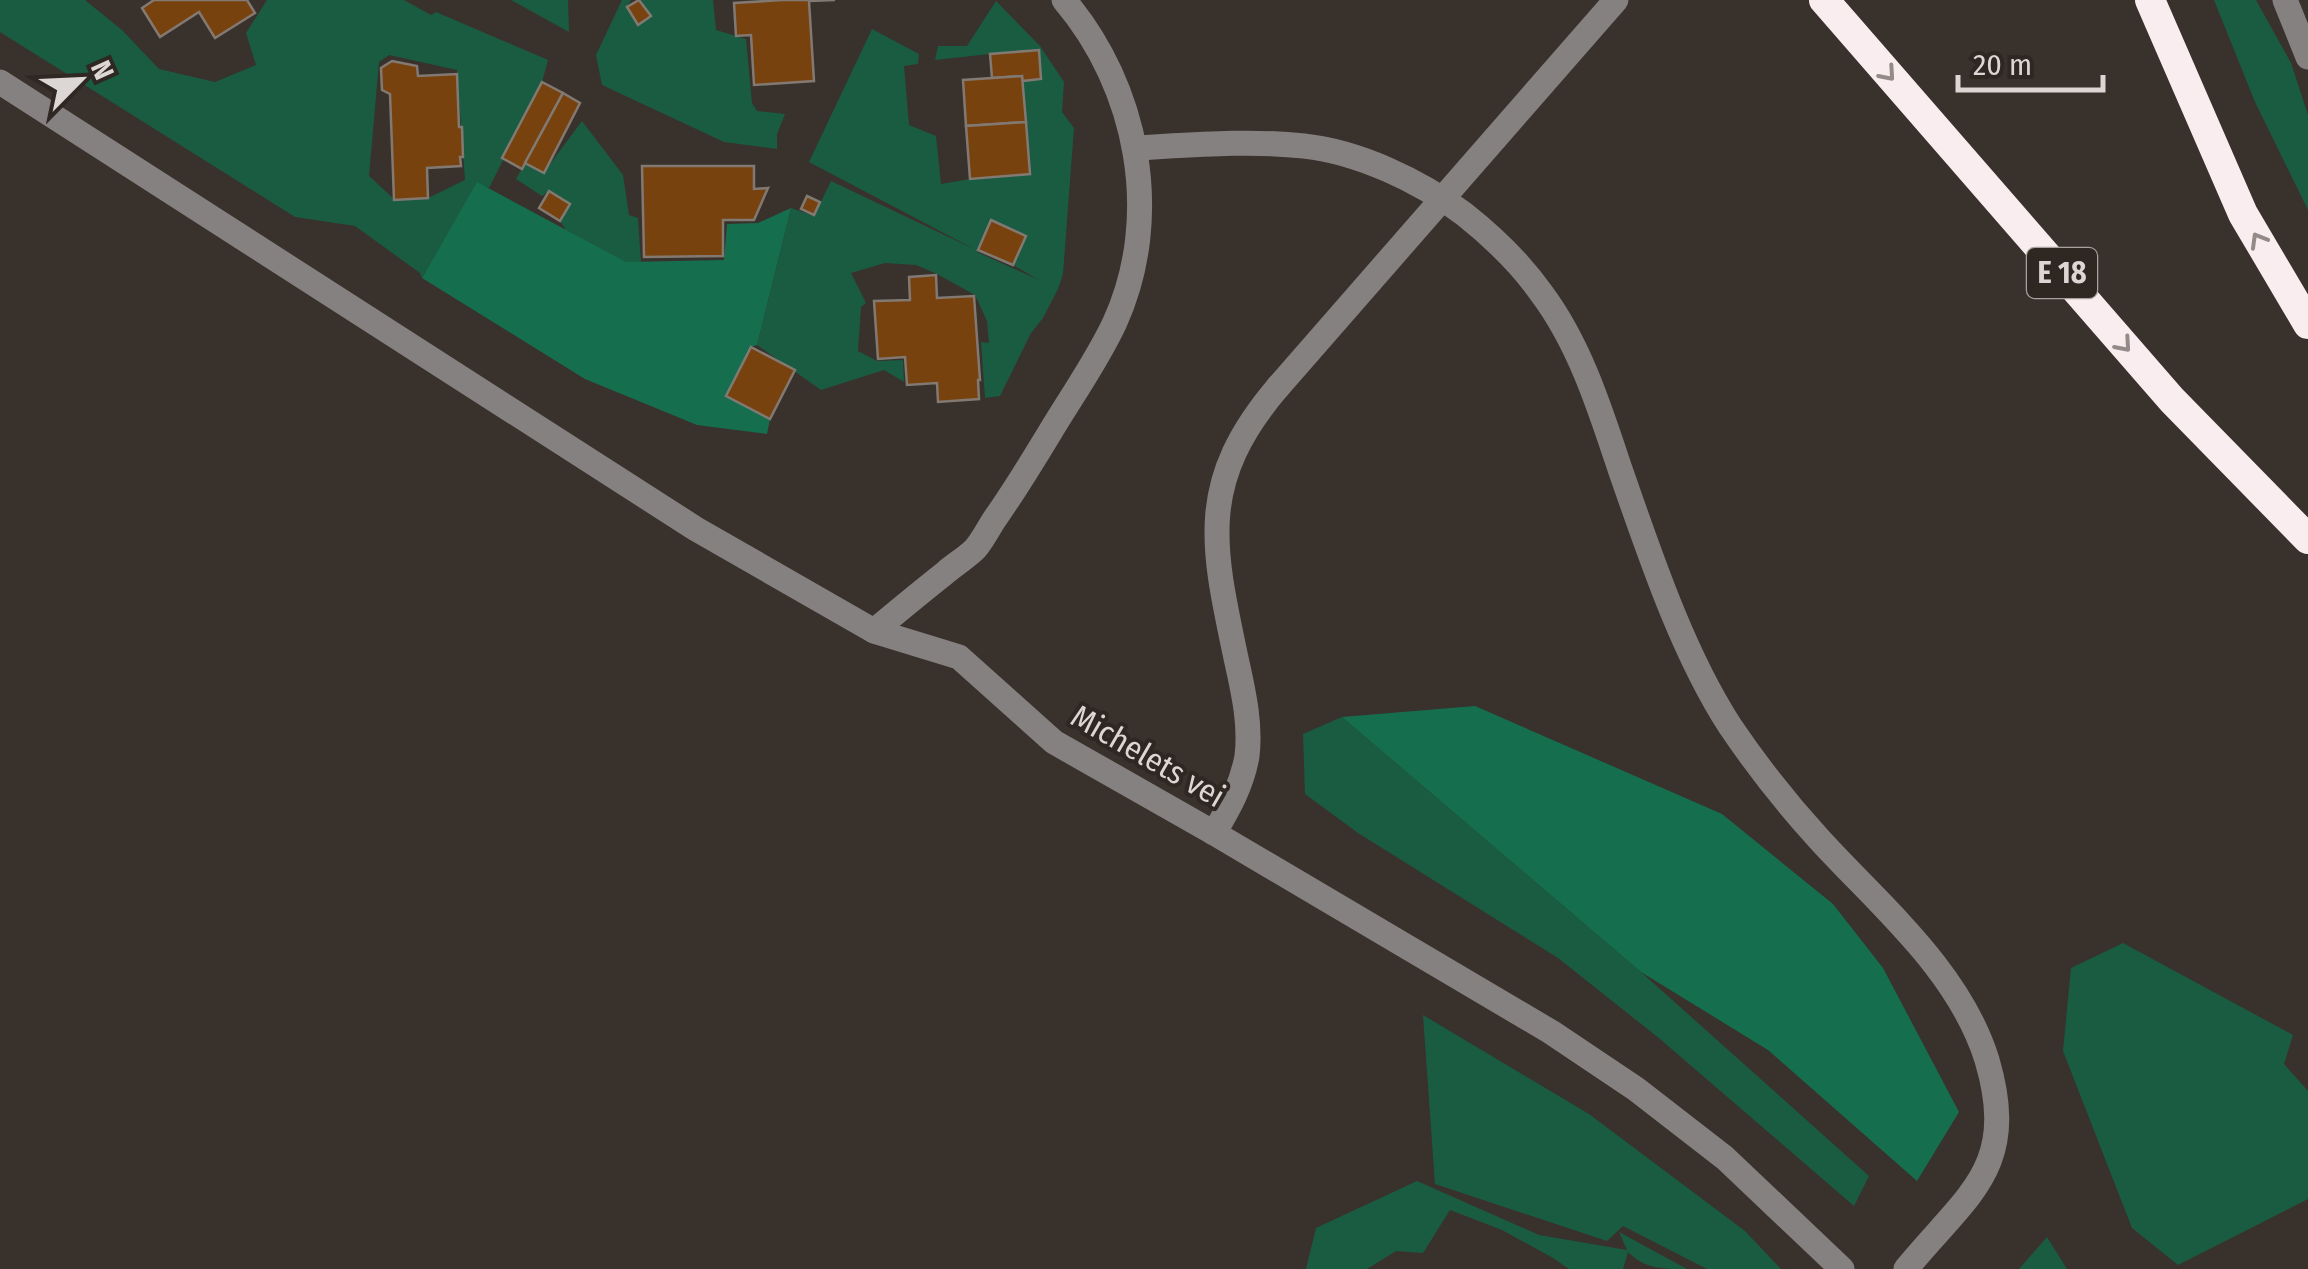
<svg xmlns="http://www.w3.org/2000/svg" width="2308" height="1269" viewBox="0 0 2308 1269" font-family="'Fira Sans Condensed',sans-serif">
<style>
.green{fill:#195c42;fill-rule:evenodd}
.forest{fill:#156f4f}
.building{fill:#78420e;stroke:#827973;stroke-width:2.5}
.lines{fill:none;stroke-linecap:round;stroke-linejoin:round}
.minor{stroke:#868181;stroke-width:25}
.highway{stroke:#faedef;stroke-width:30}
.minor-bridge{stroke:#868181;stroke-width:25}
.oneway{stroke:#948a88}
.labels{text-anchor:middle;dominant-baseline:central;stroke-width:8;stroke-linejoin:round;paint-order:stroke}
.shield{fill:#2e2722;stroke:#a8a29f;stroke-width:2.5}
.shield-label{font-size:30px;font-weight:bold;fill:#dcd7d4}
.street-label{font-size:32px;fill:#dcd7d4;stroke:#2e2722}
</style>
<rect width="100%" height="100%" fill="#39312c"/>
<!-- green -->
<g class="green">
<path d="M 0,0 L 85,0 L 122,30 L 159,69 L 215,82 L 256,65 L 246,33 L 267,0 L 404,0 L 431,15 L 436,12 L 548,60 L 542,82 L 489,188 L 477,183 L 422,278 L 420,273 L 355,226 L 295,217 L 0,32 ZM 389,55 L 457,70 L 465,180 L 428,198 L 394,199 L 369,176 L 379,62 Z"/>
<path d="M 511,0 L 568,0 L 569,32 Z"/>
<path d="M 622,0 L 631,0 L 627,7 L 639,24 L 651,16 L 641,0 L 713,0 L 716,30 L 746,39 L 752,103 L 757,111 L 785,114 L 777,134 L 777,149 L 724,142 L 602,85 L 596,55 Z"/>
<path d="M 2214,0 L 2256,0 L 2291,63 L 2308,115 L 2308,210 L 2255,102 Z"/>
<path d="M 996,1 L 1040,46 L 1064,82 L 1062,112 L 1074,128 L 1063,274 L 1058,289 L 1043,318 L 1031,333 L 1000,396 L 985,398 L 981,342 L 989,343 L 987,321 L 975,295 L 937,274 L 916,265 L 885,263 L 851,273 L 866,303 L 861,307 L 858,351 L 877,361 L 903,360 L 904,382 L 884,370 L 821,390 L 757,345 L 791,208 L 814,216 L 831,181 L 974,249 L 809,162 L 872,29 L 919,54 L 918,64 L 904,66 L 909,125 L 936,136 L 941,184 L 970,179 L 1030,174 L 1022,81 L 1039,78 L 990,54 L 935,60 L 938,46 L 967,46 ZM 991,220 L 1025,236 L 1013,265 L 1039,280 L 977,252 Z"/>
<path d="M 582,121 L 623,175 L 629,215 L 638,218 L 641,262 L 625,262 L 566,230 L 560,221 L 569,205 L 549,191 L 542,196 L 516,179 L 525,163 L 544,172 Z"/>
<path d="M 1342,717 L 1641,972 L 1869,1176 L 1854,1206 L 1660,1039 L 1558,958 L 1358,833 L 1305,794 L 1303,734 Z"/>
<path d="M 2123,943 L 2293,1035 L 2284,1064 L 2308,1091 L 2308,1199 L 2178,1265 L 2132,1228 L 2063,1051 L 2071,968 Z"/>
<path d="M 1423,1015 L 1589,1114 L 1745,1231 L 1781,1269 L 1707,1269 L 1623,1226 L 1607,1241 L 1435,1184 Z"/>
<path d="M 1417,1181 L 1539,1235 L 1627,1250 L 1619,1232 L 1687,1269 C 1662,1269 1645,1269 1628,1252 L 1623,1269 L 1569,1269 L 1553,1258 L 1502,1230 L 1450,1210 L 1423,1253 L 1396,1251 L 1367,1269 L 1306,1269 L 1316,1228 Z"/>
<path d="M 2047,1237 L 2067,1269 L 2019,1269 Z"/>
</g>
<!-- forest -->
<g class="forest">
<path d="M 477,182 L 626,262 L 724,260 L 727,224 L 758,223 L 791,208 L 757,345 L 751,347 L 730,398 L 770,419 L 767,434 L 697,425 L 585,379 L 422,278 Z"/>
<path d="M 1475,706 L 1722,814 L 1833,904 L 1883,968 L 1959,1112 L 1917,1181 L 1768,1050 L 1641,972 L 1342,717 Z"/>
</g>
<!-- building -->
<g class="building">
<path d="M 154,0 L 247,0 L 255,13 L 215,38 L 199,12 L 160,37 L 142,8 Z"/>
<path d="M 639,0 L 651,16 L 638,25 L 627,7 Z"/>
<path d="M 782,0 L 835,0 L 809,1 L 814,81 L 754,85 L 751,35 L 736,36 L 734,3 Z"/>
<path d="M 1039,50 L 1041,79 L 1022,81 L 1022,76 L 992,78 L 990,54 Z"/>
<path d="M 392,61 L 417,66 L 418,76 L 457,74 L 459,127 L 462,127 L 463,157 L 460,157 L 461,166 L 427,168 L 428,198 L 394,200 L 390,94 L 382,90 L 381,68 Z"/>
<path d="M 1022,76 L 1026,122 L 966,126 L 963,80 Z"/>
<path d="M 542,82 L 563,93 L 522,169 L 502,158 Z"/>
<path d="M 563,93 L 580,103 L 544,173 L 525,163 Z"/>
<path d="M 1026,122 L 1030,174 L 970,179 L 966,126 Z"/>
<path d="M 642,166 L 754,166 L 754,189 L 768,188 L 754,220 L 723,220 L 723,256 L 644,257 Z"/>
<path d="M 549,191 L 570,204 L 560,221 L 539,208 Z"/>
<path d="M 807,196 L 820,202 L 814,215 L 801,209 Z"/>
<path d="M 991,220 L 1026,236 L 1013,265 L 978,250 Z"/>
<path d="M 936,275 L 937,298 L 974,296 L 980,380 L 978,380 L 979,399 L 938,402 L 937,383 L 907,385 L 905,357 L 878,359 L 874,301 L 910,300 L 909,277 Z"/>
<path d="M 751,347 L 795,370 L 770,419 L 726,396 Z"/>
</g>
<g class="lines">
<!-- minor -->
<g class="minor">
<path d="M 1064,0 C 1138,87 1163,216 1115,322 C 1097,361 1071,397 1049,434 C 1032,462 1015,490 996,517 C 989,527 983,540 975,549 C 966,558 954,565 945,573 C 921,592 898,611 874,631 L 959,657 L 1054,742 L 1214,833 L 1551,1032 L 1636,1089 L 1725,1158 L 1842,1269"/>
<path d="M 2285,0 L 2308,57"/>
<path d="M 0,82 L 696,529 L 874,631"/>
<path d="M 1136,148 C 1192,145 1248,140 1304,146 C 1359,152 1420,181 1464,214 C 1493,237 1521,264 1542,294 C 1580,345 1600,409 1620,469 C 1649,552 1682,652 1730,726 C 1757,766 1787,804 1819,839 C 1880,906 1959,970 1987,1060 C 2019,1169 1967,1194 1906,1269"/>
<path d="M 1214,833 C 1229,808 1242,785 1247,756 C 1251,723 1243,690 1236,658 C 1212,545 1197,482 1278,387"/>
</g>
<!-- highway -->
<g class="highway">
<path d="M 1824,0 L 2172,400 L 2308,539"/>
<path d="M 2150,0 L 2243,214 L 2308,324"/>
</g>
<!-- minor-bridge -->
<path class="minor-bridge" d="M 1278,387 L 1616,0"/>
</g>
<!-- one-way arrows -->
<defs><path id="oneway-chevron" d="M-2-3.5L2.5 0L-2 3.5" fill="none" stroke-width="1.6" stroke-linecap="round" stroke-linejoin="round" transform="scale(2.5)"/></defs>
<g class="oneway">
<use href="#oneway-chevron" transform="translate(1888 74) rotate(49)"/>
<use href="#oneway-chevron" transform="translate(2258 240) rotate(-120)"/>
<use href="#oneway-chevron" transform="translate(2124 345) rotate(49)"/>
</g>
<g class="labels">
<!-- shield labels -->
<rect class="shield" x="2027" y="248" width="70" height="50" rx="8"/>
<g class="shield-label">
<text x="2062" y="273">E 18</text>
</g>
<!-- street labels -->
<g class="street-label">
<text transform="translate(1148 756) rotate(30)">Michelets vei</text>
</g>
</g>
<!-- north arrow -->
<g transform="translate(80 80) rotate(66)" stroke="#2e2722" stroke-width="8" paint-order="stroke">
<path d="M0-8L18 38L0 25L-18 38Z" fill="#dcd7d4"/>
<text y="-15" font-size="28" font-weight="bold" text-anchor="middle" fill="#dcd7d4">N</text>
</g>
<!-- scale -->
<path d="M1958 75v15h145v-15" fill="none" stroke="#dcd7d4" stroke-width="5"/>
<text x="1973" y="75" font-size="30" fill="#dcd7d4" stroke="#2e2722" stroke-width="8" paint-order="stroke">20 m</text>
</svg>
